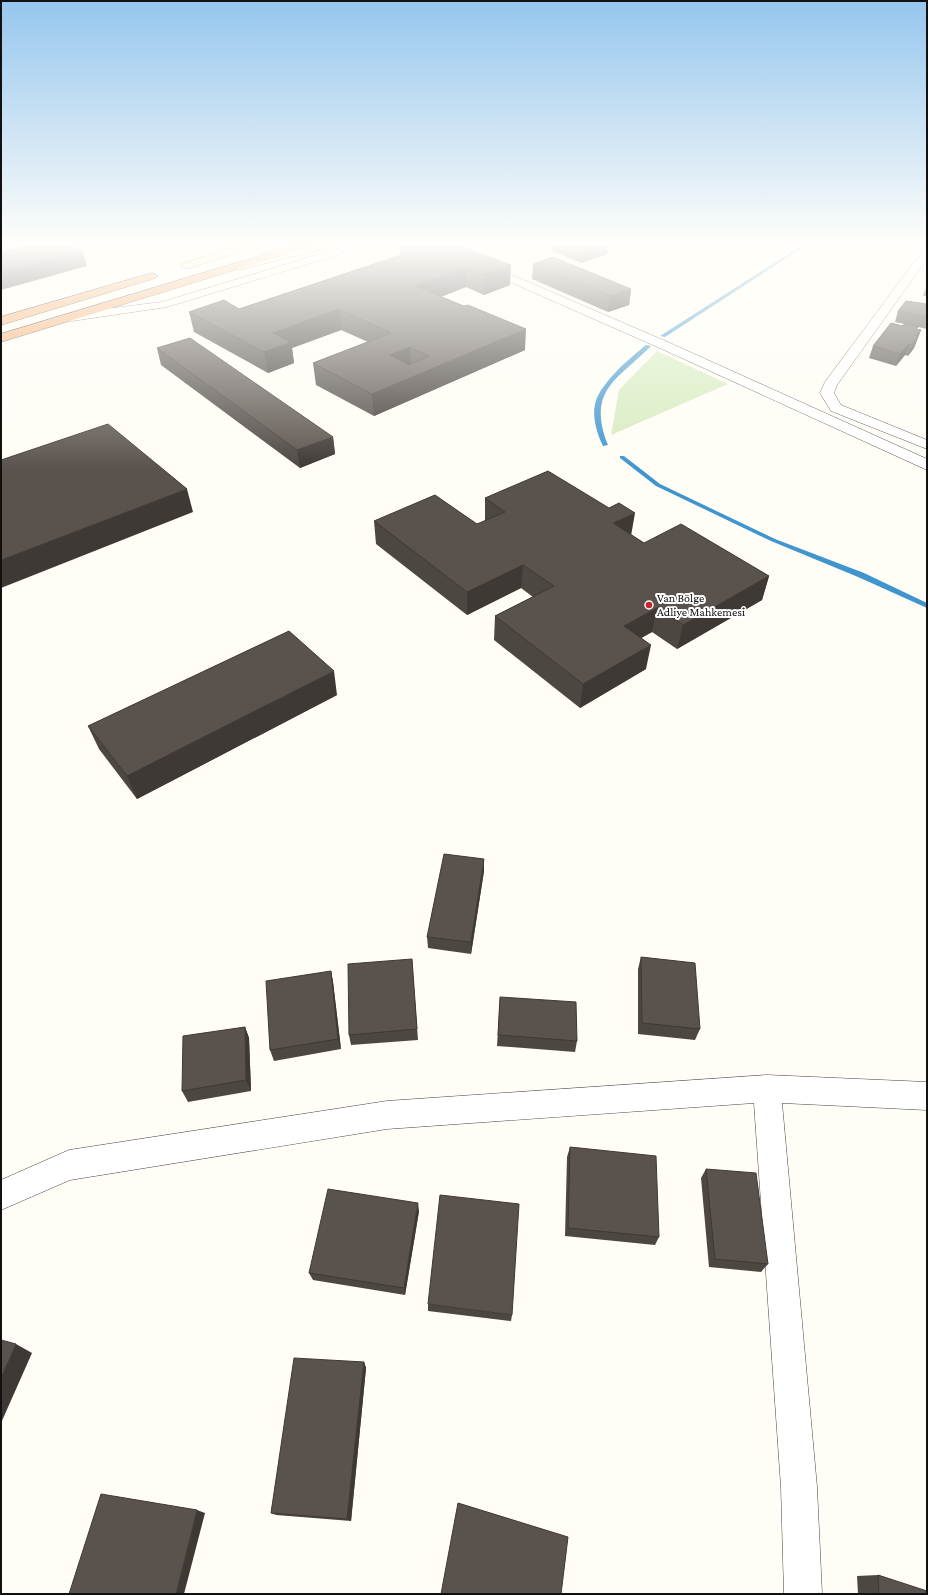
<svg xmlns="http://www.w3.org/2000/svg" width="928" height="1595" viewBox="0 0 928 1595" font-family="'Crimson Pro',serif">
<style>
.green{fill:#d5ebbd}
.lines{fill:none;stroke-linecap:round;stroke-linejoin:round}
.stream{fill:#3f96cf;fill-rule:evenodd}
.street-casing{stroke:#444;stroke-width:1}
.secondary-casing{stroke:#333;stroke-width:1}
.highway-casing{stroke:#222;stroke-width:1}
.street{fill:#fff;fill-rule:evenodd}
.secondary{fill:#fff6b0;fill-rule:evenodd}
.highway{fill:#f5a25d;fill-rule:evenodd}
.wall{fill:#4d4742}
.shaded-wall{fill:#3f3936}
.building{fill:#5a524d;stroke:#3f3936;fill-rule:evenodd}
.poi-dot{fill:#c4262e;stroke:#fff;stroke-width:1.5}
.labels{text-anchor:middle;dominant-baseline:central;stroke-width:4;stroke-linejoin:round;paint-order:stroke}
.poi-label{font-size:12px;fill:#111;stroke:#fff;text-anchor:start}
</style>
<rect width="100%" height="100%" fill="#fffdf5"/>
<!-- green -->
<path class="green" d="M 657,351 L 728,384 L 611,435 L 619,390 Z"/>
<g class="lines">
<!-- stream -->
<g class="stream">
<path d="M 801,246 L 805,246 L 665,337 L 660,336 Z"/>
<path d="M 646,345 L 651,346 C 616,381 587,390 608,445 L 603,446 C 597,434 592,417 595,404 C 600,383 630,358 646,345 Z"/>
<path d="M 620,456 L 624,456 L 660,484 L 775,539 L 864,573 L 927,603 L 927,608 L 858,577 L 771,541 L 656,486 L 620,458 Z"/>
</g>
<defs>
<g id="street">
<path d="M 1,246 L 8,246 L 7,248 L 1,249 Z"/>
<path d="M 346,246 L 361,246 L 360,248 L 167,307 L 72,321 L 68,320 L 66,317 L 68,314 L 72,313 L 162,302 Z"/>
<path d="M 432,246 L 445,246 L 670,343 L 927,459 L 927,470 L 662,349 L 433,248 Z"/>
<path d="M 927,249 L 927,259 L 837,385 L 834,393 L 841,405 L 927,440 L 927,449 L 831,411 L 820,393 L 825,382 L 923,250 Z"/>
<path d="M 767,1075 L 927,1082 L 927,1110 L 782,1103 L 817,1487 L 822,1594 L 784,1594 L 781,1487 L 754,1103 L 387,1129 L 70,1180 L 1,1210 L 1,1180 L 69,1150 L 387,1101 Z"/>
</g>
<g id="secondary">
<path d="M 238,246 L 252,246 L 251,248 L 190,268 L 182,268 L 181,266 L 182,264 Z"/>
<path d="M 311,246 L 327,246 L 326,248 L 239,270 L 234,267 L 235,265 Z"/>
</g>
<g id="highway">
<path d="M 292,246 L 307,246 L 306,248 L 1,342 L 1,334 Z"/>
<path d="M 152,273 L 156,274 L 158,276 L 156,278 L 1,325 L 1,317 Z"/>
</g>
</defs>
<!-- street casing -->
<use href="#street" class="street-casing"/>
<!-- secondary casing -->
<use href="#secondary" class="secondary-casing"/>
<!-- highway casing -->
<use href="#highway" class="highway-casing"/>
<!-- street -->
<use href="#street" class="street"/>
<!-- secondary -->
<use href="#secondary" class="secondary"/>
<!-- highway -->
<use href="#highway" class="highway"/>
</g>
<!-- wall -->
<g class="wall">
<path d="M 400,246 L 459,246 L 510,285 L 484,295 L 466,287 L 441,297 L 525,350 L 374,416 L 316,385 L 313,363 L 368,342 L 341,330 L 292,348 L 294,363 L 268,373 L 194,332 L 189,312 L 239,309 L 400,255 Z"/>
<path d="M 552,246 L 608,246 L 607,254 L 581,263 L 552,251 Z"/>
<path d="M 533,264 L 631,289 L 629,305 L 608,312 L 532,279 Z"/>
<path d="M 927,285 L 927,296 L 923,296 Z"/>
<path d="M 927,304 L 927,329 L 918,327 L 917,329 L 921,330 L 914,348 L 908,356 L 905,355 L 896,366 L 869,358 L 873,346 L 904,324 L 895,322 L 898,311 Z"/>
<path d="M 157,348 L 333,437 L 335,454 L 300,468 L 161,365 Z"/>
<path d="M 485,498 L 631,535 L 644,543 L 769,576 L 762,600 L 677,649 L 652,632 L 641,638 L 646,669 L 580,708 L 494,640 L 495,616 L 533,597 L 521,588 L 467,615 L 376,544 L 374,521 L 477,524 L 485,521 Z"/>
<path d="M 337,695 L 137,799 L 99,749 L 88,726 Z"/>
<path d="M 484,871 L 471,954 L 428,948 L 427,937 Z"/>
<path d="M 641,957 L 700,1029 L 695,1040 L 638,1034 L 638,969 Z"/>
<path d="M 412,959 L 418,1040 L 351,1045 L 349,1035 Z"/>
<path d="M 331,971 L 333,982 L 341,1049 L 274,1061 L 270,1050 Z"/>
<path d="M 500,997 L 577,1041 L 575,1052 L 497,1046 Z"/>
<path d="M 245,1027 L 249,1038 L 251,1091 L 188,1102 L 182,1091 Z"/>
<path d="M 570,1147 L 659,1237 L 655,1245 L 565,1236 L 567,1157 Z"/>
<path d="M 706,1169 L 768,1264 L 761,1272 L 709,1267 L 701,1178 Z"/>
<path d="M 419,1211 L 405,1295 L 313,1280 L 309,1273 Z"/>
<path d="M 428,1304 L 512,1315 L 511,1321 L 428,1311 Z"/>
<path d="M 364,1362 L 366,1368 L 351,1521 L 276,1515 L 271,1513 Z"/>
<path d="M 878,1575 L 927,1594 L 858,1594 L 857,1576 Z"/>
</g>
<!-- shaded-wall -->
<g class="shaded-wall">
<path d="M 602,246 L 608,246 L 607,254 L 581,263 L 582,252 Z"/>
<path d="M 83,251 L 87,266 L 1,290 L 1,273 Z"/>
<path d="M 511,265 L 510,285 L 484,295 L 484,275 Z"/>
<path d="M 466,268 L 466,287 L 416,306 L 415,286 Z"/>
<path d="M 631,289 L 629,305 L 608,312 L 610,296 Z"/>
<path d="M 339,309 L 341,330 L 292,348 L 294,363 L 268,373 L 264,352 L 273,333 Z"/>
<path d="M 526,329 L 525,350 L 374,416 L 372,394 Z"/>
<path d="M 921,330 L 914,348 L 908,356 L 916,336 Z"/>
<path d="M 909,344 L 905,355 L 896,366 L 900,354 Z"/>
<path d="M 410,347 L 411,369 L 390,355 Z"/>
<path d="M 333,437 L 335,454 L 300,468 L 297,450 Z"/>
<path d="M 187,489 L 193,512 L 1,588 L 1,560 Z"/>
<path d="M 635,513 L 631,536 L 613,523 Z"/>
<path d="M 523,565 L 521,588 L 467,615 L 467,592 Z"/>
<path d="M 769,576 L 762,600 L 677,649 L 683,625 Z"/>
<path d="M 657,608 L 652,632 L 620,650 L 624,626 Z"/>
<path d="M 651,645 L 646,669 L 580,708 L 583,684 Z"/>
<path d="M 334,671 L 337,695 L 137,799 L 127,776 Z"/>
<path d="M 484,859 L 484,871 L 471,954 L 471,942 Z"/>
<path d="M 331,971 L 333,982 L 341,1049 L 338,1039 Z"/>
<path d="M 245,1027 L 249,1038 L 251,1091 L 246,1080 Z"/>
<path d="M 418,1203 L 419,1211 L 405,1295 L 404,1288 Z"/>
<path d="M 16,1344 L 32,1353 L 1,1423 L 1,1378 Z"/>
<path d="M 364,1362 L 366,1368 L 351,1521 L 347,1519 Z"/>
<path d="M 197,1510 L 205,1513 L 184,1594 L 176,1594 Z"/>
</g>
<!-- building -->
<g class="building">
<path d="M 25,246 L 73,246 L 83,251 L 1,273 L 1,252 Z"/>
<path d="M 406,246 L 459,246 L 511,265 L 484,275 L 466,268 L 415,286 L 464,306 L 468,305 L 526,329 L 372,394 L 313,363 L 391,333 L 339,309 L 273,333 L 291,342 L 264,352 L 189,312 L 224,300 L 239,309 L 416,250 ZM 410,347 L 429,356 L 409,365 L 390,355 Z"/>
<path d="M 564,246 L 602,246 L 582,252 Z"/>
<path d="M 553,257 L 631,289 L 610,296 L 533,264 Z"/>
<path d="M 906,301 L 927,304 L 927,317 L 898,311 Z"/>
<path d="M 891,323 L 903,326 L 905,324 L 918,327 L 916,329 L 921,330 L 916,336 L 918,337 L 912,344 L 909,344 L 900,354 L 873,346 Z"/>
<path d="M 190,338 L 333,437 L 297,450 L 157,348 Z"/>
<path d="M 108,424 L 187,489 L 1,560 L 1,460 Z"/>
<path d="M 548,471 L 609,508 L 619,503 L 635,513 L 613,523 L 644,543 L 681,524 L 769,576 L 683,625 L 657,608 L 624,626 L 651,645 L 583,684 L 495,616 L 554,586 L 523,565 L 467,592 L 374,521 L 435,495 L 477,524 L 505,512 L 485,498 Z"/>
<path d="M 289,631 L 334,671 L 127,776 L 88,726 Z"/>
<path d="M 444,854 L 484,859 L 471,942 L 427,937 Z"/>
<path d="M 641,957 L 695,963 L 700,1029 L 642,1023 Z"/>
<path d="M 412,959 L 417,1029 L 349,1035 L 348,964 Z"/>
<path d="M 331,971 L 338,1039 L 270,1050 L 266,981 Z"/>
<path d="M 500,997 L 576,1002 L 577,1041 L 498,1035 Z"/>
<path d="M 245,1027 L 246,1080 L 182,1091 L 183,1036 Z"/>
<path d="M 570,1147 L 656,1156 L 659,1237 L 568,1228 Z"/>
<path d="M 706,1169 L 756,1173 L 768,1264 L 715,1259 Z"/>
<path d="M 328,1189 L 418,1203 L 404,1288 L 309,1273 Z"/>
<path d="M 440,1195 L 519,1204 L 512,1315 L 428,1304 Z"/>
<path d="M 1,1340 L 16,1344 L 1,1378 Z"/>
<path d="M 294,1358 L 364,1362 L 347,1519 L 271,1513 Z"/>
<path d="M 101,1494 L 197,1510 L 176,1594 L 69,1594 Z"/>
<path d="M 458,1503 L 568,1537 L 561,1594 L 441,1594 Z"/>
<path d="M 878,1575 L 927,1591 L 927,1594 L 879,1594 Z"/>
</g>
<!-- sky -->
<linearGradient id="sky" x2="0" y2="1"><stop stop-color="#95c6ee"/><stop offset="0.52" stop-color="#fffefa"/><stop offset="1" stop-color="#fffefa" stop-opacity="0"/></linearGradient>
<rect width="928" height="469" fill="url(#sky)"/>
<!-- markers -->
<circle class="poi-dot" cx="649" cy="605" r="4"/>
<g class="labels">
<!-- poi labels -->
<g class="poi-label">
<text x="657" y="598">Van Bölge<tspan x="657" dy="14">Adliye Mahkemesi</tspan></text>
</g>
</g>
<!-- border -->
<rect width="928" height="1595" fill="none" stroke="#111111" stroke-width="4"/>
</svg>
